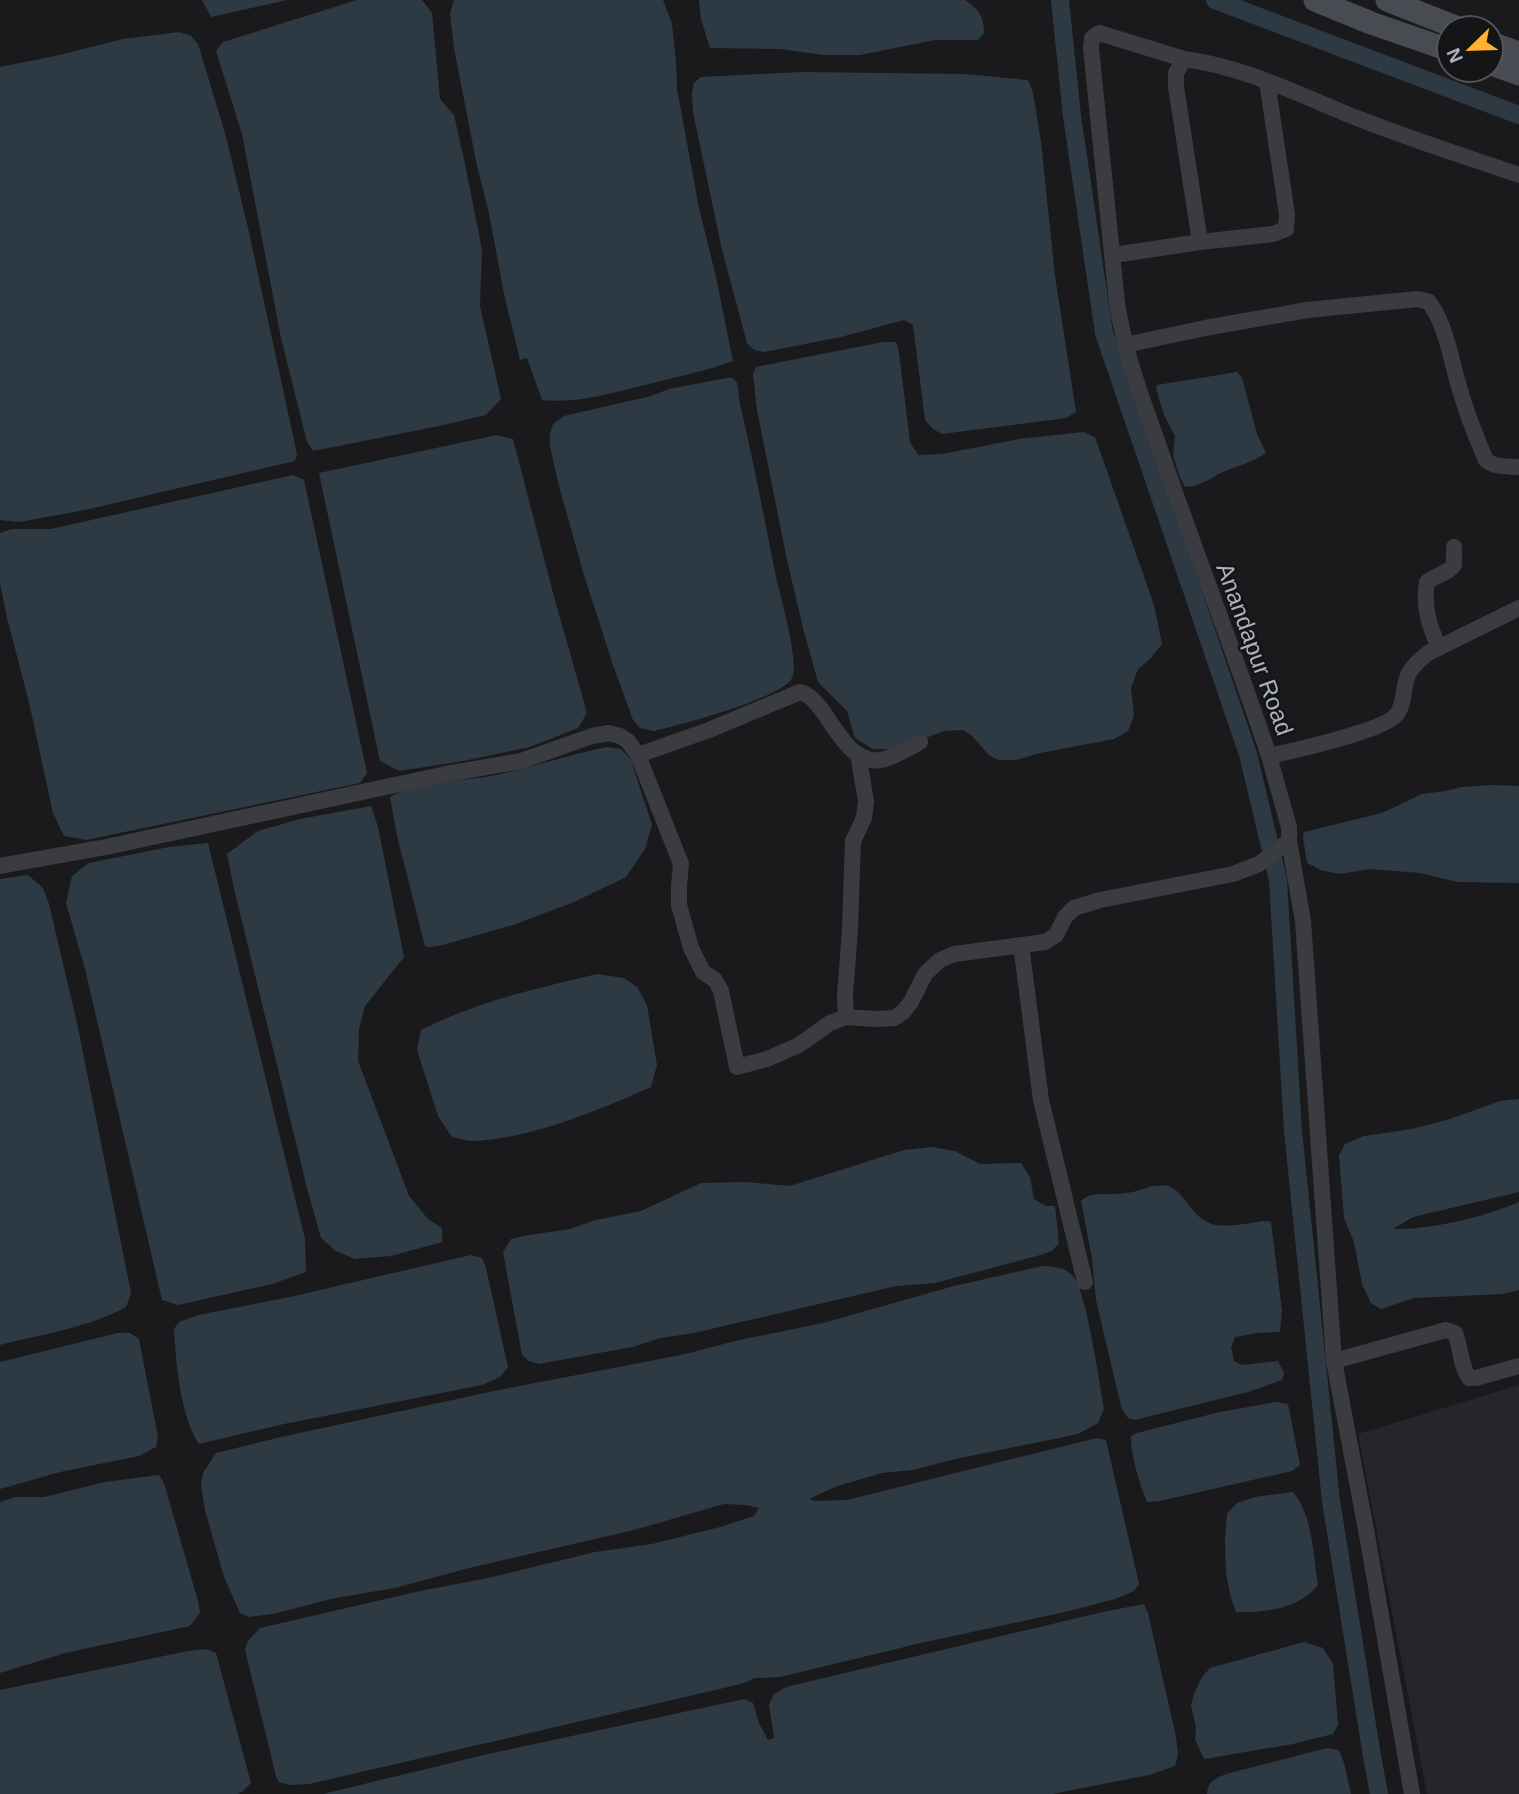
<svg xmlns="http://www.w3.org/2000/svg" width="1519" height="1794" viewBox="0 0 1519 1794" font-family="Arial,sans-serif">
<style>
.built{fill:#26262a}
.water{fill:#2e3a43}
.lines{fill:none;stroke-linecap:round;stroke-linejoin:round}
.canal{stroke:#2e3a43;stroke-width:18}
.street{stroke:#3b3c42;stroke-width:16}
.secondary{stroke:#484b52;stroke-width:23}
.labels{text-anchor:middle;dominant-baseline:central;stroke-width:5;stroke-linejoin:round;paint-order:stroke}
.street-label{font-size:24px;fill:#abb2bd;stroke:#151518}
</style>
<rect width="100%" height="100%" fill="#1a1a1d"/>
<!-- built -->
<path class="built" d="M 1519,1385 L 1519,1794 L 1427,1794 L 1358,1434 Z"/>
<!-- water -->
<g class="water">
<path d="M 202,0 L 287,0 L 211,17 Z"/>
<path d="M 357,0 L 422,0 L 432,13 L 440,99 L 454,115 L 465,164 L 482,250 L 480,306 L 501,399 L 486,415 L 439,426 L 313,451 L 307,442 L 281,338 L 242,134 L 216,51 L 223,42 Z"/>
<path d="M 454,0 L 663,0 L 672,24 L 676,62 L 677,89 L 699,208 L 716,277 L 733,361 C 706,371 677,377 649,384 C 615,392 578,404 542,400 L 527,358 L 520,360 L 504,294 L 489,213 L 477,166 L 454,48 L 450,13 Z"/>
<path d="M 699,0 L 965,0 C 979,10 984,16 984,33 L 978,40 L 935,40 L 860,55 L 823,55 L 780,49 L 710,48 L 701,19 Z"/>
<path d="M 179,32 L 191,36 L 198,44 L 225,133 L 248,228 L 297,454 L 295,461 L 85,510 L 19,522 L 0,520 L 0,67 L 55,56 L 123,39 Z"/>
<path d="M 801,72 L 964,74 L 1028,80 L 1033,92 L 1041,142 L 1055,276 L 1076,412 L 1066,418 L 942,434 L 933,429 L 925,420 L 913,325 L 904,320 L 841,337 L 764,352 L 754,350 L 747,343 L 722,250 L 693,112 L 692,93 L 694,83 L 701,77 Z"/>
<path d="M 883,342 L 896,342 L 899,352 L 910,442 L 918,455 L 942,454 L 1019,439 L 1083,432 L 1095,437 L 1154,605 L 1162,644 L 1150,659 L 1138,669 L 1131,688 L 1134,716 L 1128,731 L 1114,739 L 1040,753 L 1016,760 L 998,760 L 989,755 L 971,735 L 963,730 L 944,731 L 910,744 L 890,749 L 873,749 L 855,738 L 847,711 L 818,682 L 804,632 L 787,560 L 757,410 L 753,374 L 756,367 Z"/>
<path d="M 1237,372 L 1242,378 L 1257,434 L 1266,453 C 1252,462 1238,466 1223,472 C 1210,478 1200,487 1185,487 L 1179,475 L 1173,455 L 1175,436 L 1164,415 L 1156,388 L 1157,385 Z"/>
<path d="M 727,378 L 733,378 L 737,383 L 740,404 C 753,460 764,516 775,572 C 779,591 800,663 792,678 C 782,698 678,726 654,731 L 640,728 L 633,720 L 614,668 L 583,572 L 558,482 L 550,446 L 550,434 L 553,424 L 564,416 L 651,396 L 669,389 Z"/>
<path d="M 497,435 L 513,439 L 553,593 L 587,713 L 578,728 L 530,747 L 463,761 L 399,771 L 380,761 L 319,473 Z"/>
<path d="M 293,475 L 304,480 L 367,773 L 360,783 L 86,840 L 64,836 L 53,813 L 29,702 L 7,618 L 0,583 L 0,533 L 12,529 L 51,529 Z"/>
<path d="M 607,747 L 621,749 L 631,760 L 652,825 L 645,849 L 626,877 L 574,902 L 513,925 L 439,946 L 430,947 L 425,946 L 397,836 L 390,797 C 416,782 461,781 491,776 C 530,768 568,755 607,747 Z"/>
<path d="M 1492,785 L 1519,786 L 1519,883 L 1458,882 L 1420,873 L 1371,869 L 1339,874 L 1321,870 L 1307,863 L 1303,837 L 1304,832 L 1382,813 L 1422,794 L 1446,791 L 1462,787 Z"/>
<path d="M 371,806 L 378,827 L 404,957 L 365,1006 L 359,1029 L 358,1061 L 409,1196 L 428,1219 L 442,1228 L 442,1242 L 391,1256 L 355,1259 L 336,1251 L 321,1238 L 307,1188 L 235,893 L 227,854 L 258,831 L 300,819 Z"/>
<path d="M 208,843 L 305,1239 L 306,1272 L 272,1284 L 178,1305 L 162,1300 L 85,969 L 66,903 L 72,876 L 89,863 L 169,847 Z"/>
<path d="M 28,875 L 43,888 L 49,904 L 77,1023 L 131,1293 L 126,1307 C 88,1328 42,1334 0,1345 L 0,879 Z"/>
<path d="M 597,974 L 624,978 L 637,987 L 647,1005 L 657,1065 L 651,1087 C 599,1110 531,1139 473,1141 C 466,1141 459,1138 452,1137 L 438,1116 L 417,1050 L 421,1030 C 477,1002 537,988 597,974 Z"/>
<path d="M 1519,1099 L 1519,1192 L 1413,1217 L 1393,1229 C 1430,1230 1484,1217 1519,1202 L 1519,1290 L 1503,1294 L 1414,1298 L 1381,1309 L 1371,1303 L 1362,1284 L 1354,1242 L 1344,1218 L 1339,1155 L 1345,1144 L 1364,1136 L 1412,1129 L 1450,1119 L 1500,1101 Z"/>
<path d="M 932,1147 L 955,1151 L 980,1164 L 1021,1163 L 1030,1177 L 1034,1199 L 1046,1206 L 1055,1206 L 1059,1243 L 1052,1251 L 1037,1256 L 935,1283 L 896,1286 L 694,1333 L 661,1338 L 632,1347 L 539,1364 L 529,1361 L 522,1355 L 503,1252 L 511,1239 L 529,1235 L 570,1229 L 596,1220 L 641,1211 L 701,1183 L 746,1182 L 790,1186 L 904,1150 Z"/>
<path d="M 1152,1186 C 1157,1186 1164,1185 1169,1186 C 1186,1194 1192,1216 1209,1223 C 1222,1229 1250,1223 1264,1221 L 1271,1222 L 1282,1311 L 1280,1332 L 1257,1333 L 1235,1337 L 1231,1347 L 1234,1361 L 1242,1365 L 1278,1361 L 1284,1373 L 1282,1380 L 1248,1392 L 1134,1420 L 1128,1418 L 1122,1409 L 1116,1385 L 1096,1300 L 1092,1258 L 1081,1201 C 1090,1192 1102,1195 1113,1194 C 1126,1194 1140,1191 1152,1186 Z"/>
<path d="M 471,1255 L 482,1258 L 486,1268 L 508,1367 L 500,1377 L 482,1385 L 284,1424 L 199,1444 C 180,1415 176,1363 174,1329 L 179,1322 L 198,1315 L 290,1297 Z"/>
<path d="M 1043,1266 C 1055,1267 1064,1267 1073,1276 C 1086,1289 1100,1386 1104,1409 L 1098,1423 L 1078,1434 L 951,1460 L 913,1470 L 881,1473 L 835,1487 L 809,1499 L 816,1501 L 847,1500 L 1097,1438 L 1106,1440 L 1139,1584 L 1134,1591 L 1115,1599 L 1069,1611 L 921,1643 L 780,1677 L 755,1678 L 741,1684 L 309,1784 L 289,1785 L 279,1782 L 276,1776 L 245,1650 L 248,1641 L 260,1628 L 420,1591 L 488,1578 L 595,1552 L 652,1544 L 720,1527 L 754,1516 L 759,1508 L 746,1505 L 724,1504 L 634,1530 L 469,1568 L 395,1588 L 335,1598 L 273,1614 L 248,1617 L 240,1613 L 224,1577 L 205,1510 L 201,1485 L 203,1473 L 216,1453 L 281,1437 L 494,1391 L 686,1354 L 735,1341 L 823,1323 L 954,1286 Z"/>
<path d="M 118,1333 L 130,1333 L 139,1339 L 158,1437 L 156,1447 L 139,1456 L 60,1472 L 0,1489 L 0,1362 Z"/>
<path d="M 1276,1402 L 1288,1404 L 1300,1465 L 1292,1471 L 1160,1501 L 1147,1502 C 1139,1482 1131,1457 1131,1436 L 1137,1433 L 1220,1412 Z"/>
<path d="M 159,1475 L 164,1483 L 198,1601 L 200,1613 L 190,1626 L 65,1653 L 0,1673 L 0,1502 L 16,1497 L 44,1497 L 105,1482 Z"/>
<path d="M 1293,1492 C 1313,1516 1313,1555 1318,1585 C 1299,1609 1265,1613 1236,1612 L 1231,1598 L 1226,1574 L 1225,1539 L 1227,1514 L 1237,1503 L 1255,1497 Z"/>
<path d="M 1144,1604 L 1148,1613 L 1176,1737 L 1178,1755 L 1175,1766 L 1149,1775 L 1052,1794 L 323,1794 L 488,1754 L 744,1699 L 753,1703 L 759,1723 L 768,1740 L 774,1738 L 769,1705 L 774,1694 L 786,1687 L 1103,1612 Z"/>
<path d="M 1304,1642 L 1323,1648 L 1333,1664 L 1338,1725 L 1333,1734 L 1293,1744 L 1204,1759 L 1195,1739 L 1196,1728 L 1191,1705 L 1194,1694 L 1202,1677 L 1210,1668 Z"/>
<path d="M 207,1649 L 216,1653 L 251,1783 L 242,1792 L 238,1794 L 0,1794 L 0,1690 L 188,1651 Z"/>
<path d="M 1327,1748 L 1339,1750 L 1344,1763 L 1351,1794 L 1207,1794 C 1208,1781 1215,1779 1226,1774 Z"/>
</g>
<g class="lines">
<!-- canal -->
<g class="canal">
<path d="M 1060,0 L 1072,116 L 1104,333 L 1248,754 L 1278,880 L 1293,1131 L 1331,1501 L 1372,1756 L 1379,1794"/>
<path d="M 1215,0 L 1519,115"/>
</g>
<!-- street -->
<g class="street">
<path d="M 1184,59 L 1099,33 L 1092,38 L 1091,48 L 1117,303 C 1125,357 1146,409 1164,461 C 1198,559 1236,657 1269,756 C 1292,751 1387,730 1397,714 C 1406,701 1402,686 1409,673 C 1413,665 1421,659 1428,653 L 1519,608"/>
<path d="M 1200,242 L 1176,87 L 1176,73 L 1184,59 C 1246,67 1304,97 1362,120 C 1413,140 1467,157 1519,175"/>
<path d="M 1114,255 L 1200,242 L 1273,234 L 1286,229 L 1287,214 L 1267,82"/>
<path d="M 1125,345 L 1205,328 L 1307,310 L 1418,299 L 1429,302 C 1446,325 1450,356 1458,383 C 1465,409 1475,435 1486,460 C 1495,468 1507,466 1519,467"/>
<path d="M 1439,648 C 1429,625 1423,608 1427,582 C 1436,575 1447,574 1454,565 L 1454,547"/>
<path d="M 638,755 L 709,730 L 800,692 C 811,695 817,704 824,713 C 838,733 856,768 885,759 C 897,755 909,748 920,742"/>
<path d="M 1269,756 L 1289,827 L 1289,841 L 1303,921 L 1334,1361 L 1367,1535 L 1412,1794"/>
<path d="M 0,866 L 106,847 L 446,774 L 521,761 L 592,736 L 609,733 L 620,736 L 628,741 L 638,755 L 681,864 L 679,886 L 679,905 L 691,948 L 703,972 L 715,980 L 721,991 L 737,1067 L 767,1059 L 799,1045 L 830,1023 L 846,1017 L 876,1019 L 894,1018 L 903,1012 L 911,1002 L 925,974 L 940,960 L 954,954 L 1045,942 L 1056,935 L 1065,917 L 1074,908 L 1100,900 L 1233,874 L 1259,864 L 1289,841"/>
<path d="M 1021,945 L 1041,1100 L 1085,1282"/>
<path d="M 846,1017 L 845,995 L 850,929 L 853,841 L 864,818 L 866,801 L 858,754"/>
<path d="M 1334,1361 L 1446,1330 L 1455,1333 C 1461,1347 1460,1365 1469,1378 L 1476,1378 L 1519,1366"/>
</g>
<!-- secondary -->
<g class="secondary">
<path d="M 1315,0 L 1371,23 L 1449,50"/>
<path d="M 1387,0 L 1458,28"/>
<path d="M 1491,43 L 1519,53"/>
<path d="M 1491,64 L 1519,74"/>
</g>
</g>
<g class="labels">
<!-- street labels -->
<g class="street-label">
<text transform="translate(1255 649) rotate(70)">Anandapur Road</text>
</g>
</g>
<!-- north arrow -->
<g transform="translate(1470 49) rotate(247)"><circle r="33" fill="#151518" stroke="#51545a" stroke-width="2"/>
<path d="M0-5L12 26L0 18L-12 26Z" fill="#ffb130"/>
<text y="-10" font-size="19" font-weight="bold" text-anchor="middle" fill="#abb2bd">N</text>
</g>
</svg>
